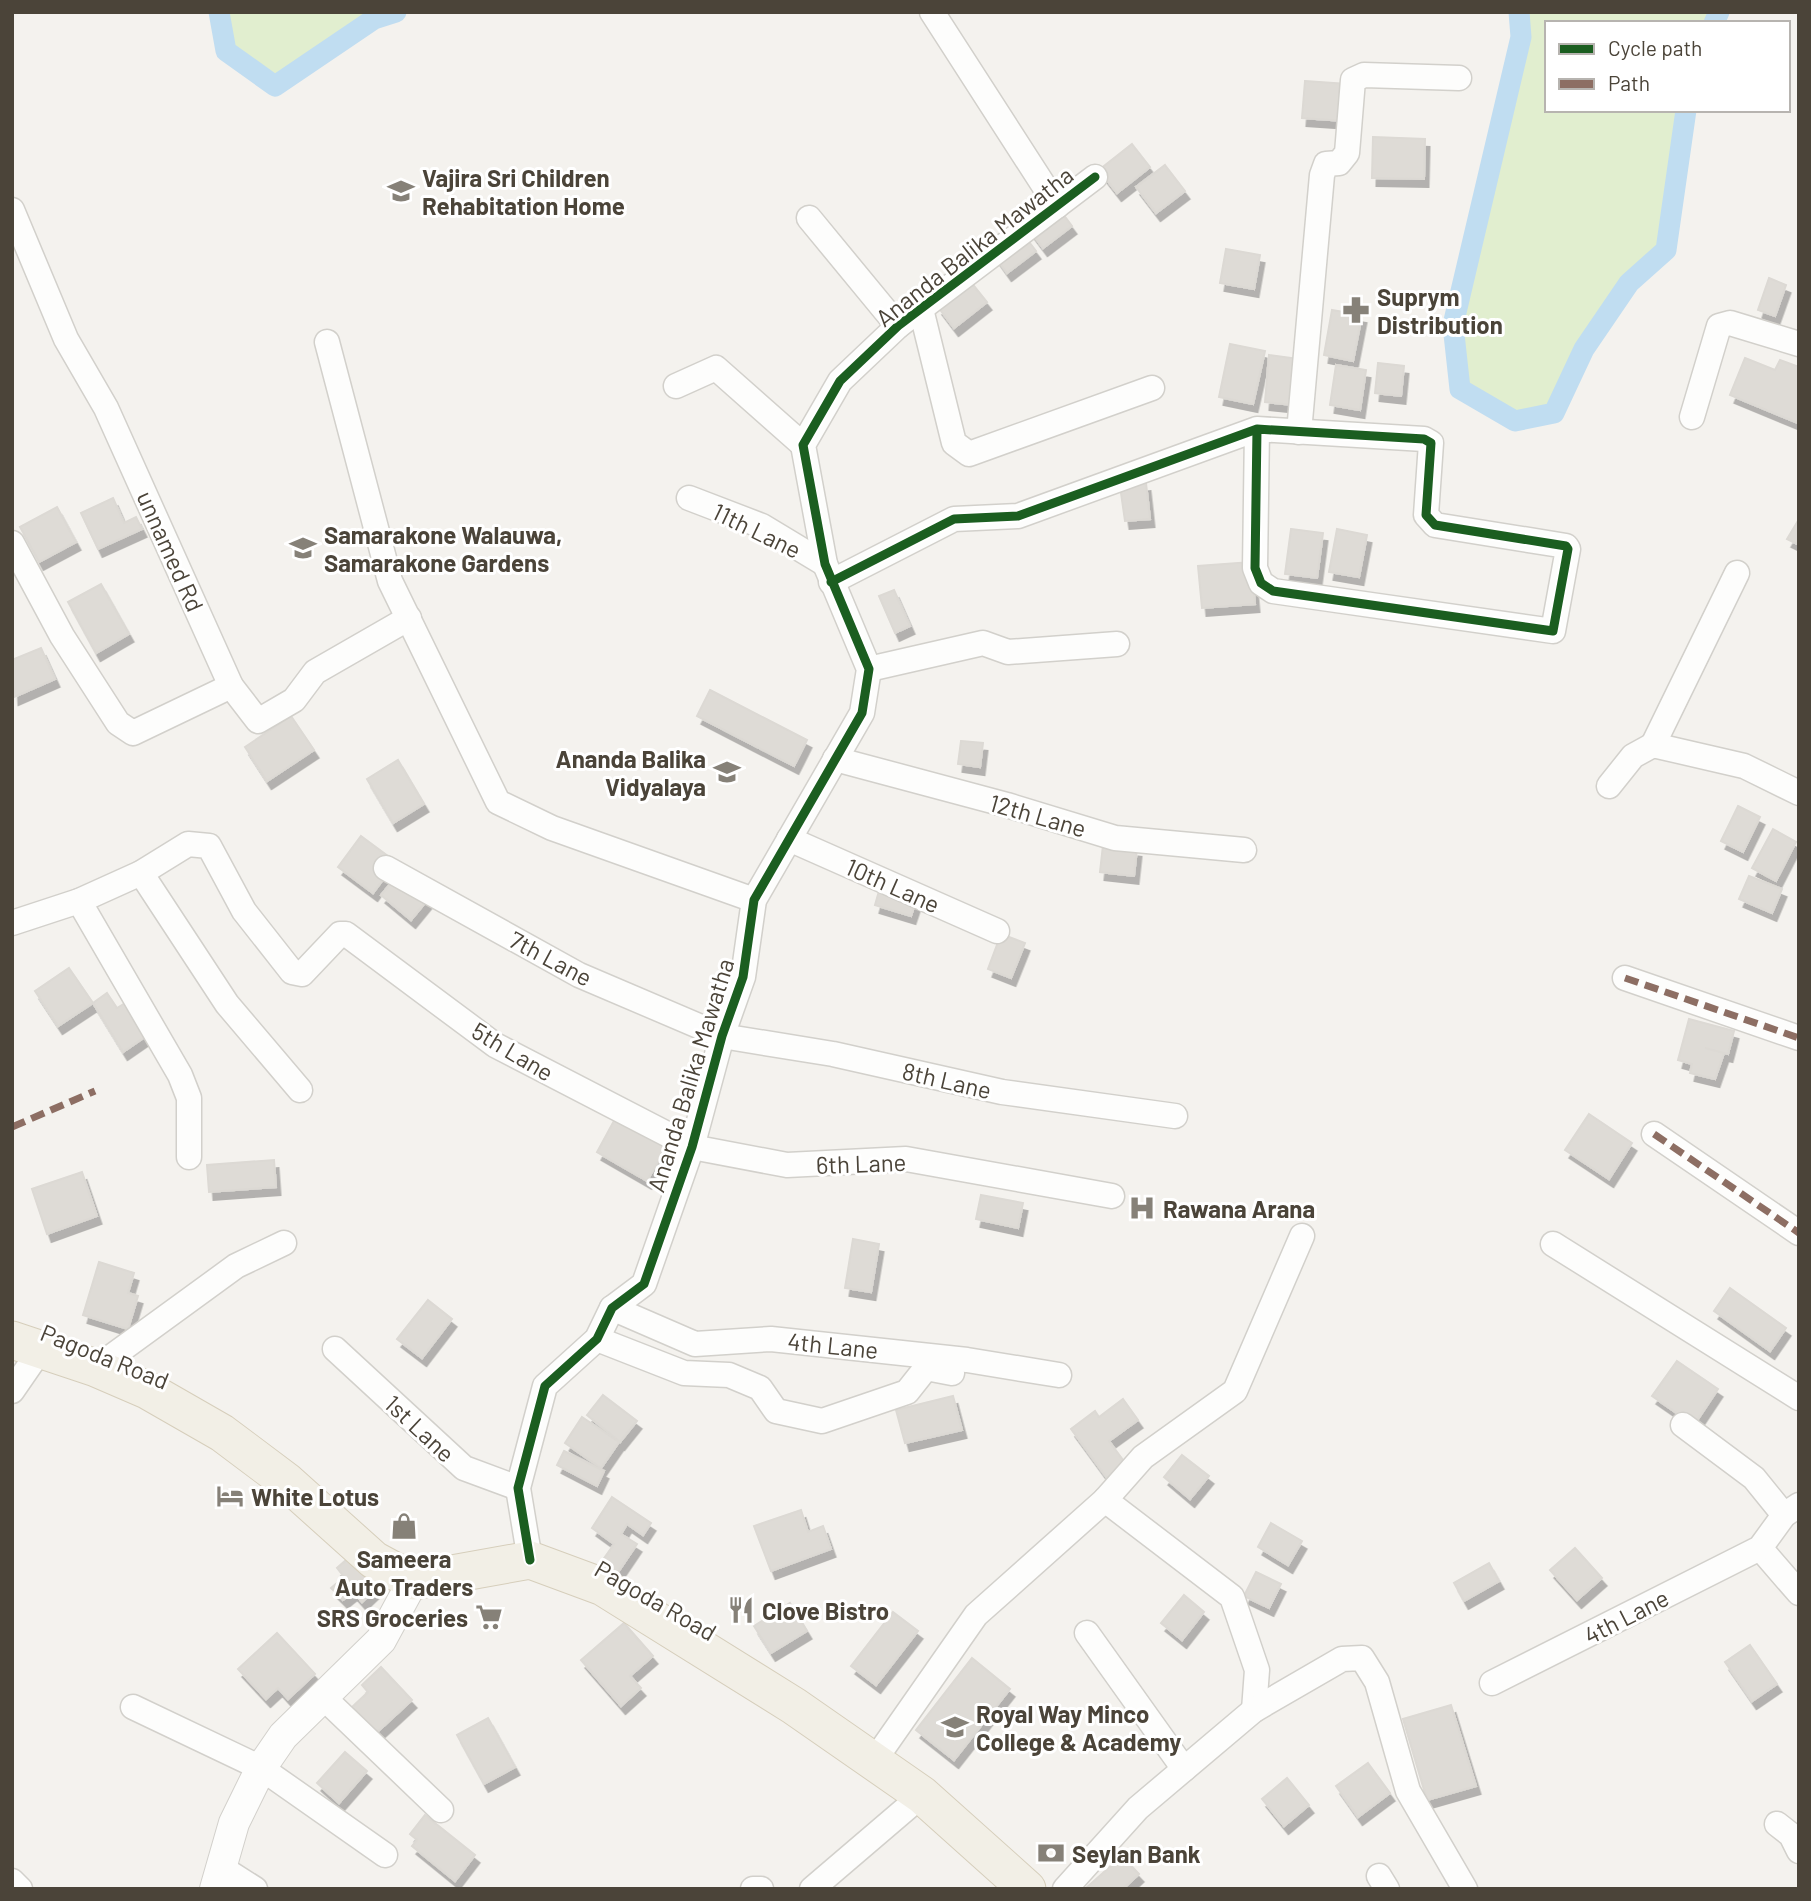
<svg xmlns="http://www.w3.org/2000/svg" width="1811" height="1901" viewBox="0 0 1811 1901" font-family="Barlow,sans-serif">
<style>
.green{fill:#e1eecf}
.lines{fill:none;stroke-linecap:round;stroke-linejoin:round}
.canal{stroke:#c0ddf1;stroke-width:21}
.building{fill:#dedbd6;stroke:#dcd9d4;stroke-width:2;filter:url(#shadow)}
.minor-casing{stroke:#d2d0cb;stroke-width:27}
.tertiary-casing{stroke:#d2d0cb;stroke-width:32}
.primary-casing{stroke:#d6cebb;stroke-width:39}
.minor{stroke:#fdfdfc;stroke-width:24}
.tertiary{stroke:#fdfdfc;stroke-width:30}
.primary{stroke:#f2efe6;stroke-width:37}
.quiet{stroke:#8d6e63;stroke-width:7;stroke-dasharray:14 7;stroke-linecap:butt}
.cycleway-casing{stroke:#fff;stroke-width:13}
.cycleway{stroke:#1b5e20;stroke-width:9}
.labels{text-anchor:middle;dominant-baseline:central;stroke-width:6;stroke-linejoin:round;paint-order:stroke}
.poi-label{font-size:24px;font-weight:bold;fill:#4b4439;stroke:#fff;text-anchor:start}
.street-label{font-size:24px;fill:#4b4439;stroke:#fff}
</style>
<defs>
<filter id="shadow"><feDropShadow dx="4.5" dy="8" stdDeviation="0" flood-color="#0004"/></filter>
</defs>
<rect width="100%" height="100%" fill="#f4f2ee"/>
<!-- green -->
<g class="green">
<path d="M 219,12 L 396,12 L 374,19 L 275,86 L 226,51 Z"/>
<path d="M 1519,12 L 1719,12 L 1714,23 L 1547,23 L 1547,110 L 1686,110 L 1666,250 L 1629,283 L 1584,349 L 1554,413 L 1515,421 L 1460,389 L 1453,325 L 1521,37 Z"/>
</g>
<g class="lines">
<!-- canal -->
<g class="canal">
<path d="M 219,12 L 226,51 L 275,86 L 374,19 L 396,12"/>
<path d="M 1519,12 L 1521,37 L 1453,325 L 1460,389 L 1515,421 L 1554,413 L 1584,349 L 1629,283 L 1666,250 L 1686,110"/>
<path d="M 1714,23 L 1719,12"/>
</g>
</g>
<!-- building -->
<g class="building">
<path d="M 1305,81 L 1347,84 L 1344,121 L 1302,118 Z"/>
<path d="M 1373,137 L 1425,139 L 1424,179 L 1372,178 Z"/>
<path d="M 1132,144 L 1150,167 L 1117,193 L 1099,170 Z"/>
<path d="M 1165,165 L 1185,191 L 1156,213 L 1136,187 Z"/>
<path d="M 1054,202 L 1072,226 L 1043,248 L 1025,224 Z"/>
<path d="M 1020,230 L 1036,251 L 1007,273 L 992,252 Z"/>
<path d="M 1226,249 L 1260,255 L 1254,289 L 1220,283 Z"/>
<path d="M 1769,278 L 1786,285 L 1775,316 L 1758,310 Z"/>
<path d="M 970,281 L 987,302 L 954,328 L 938,307 Z"/>
<path d="M 1332,310 L 1362,315 L 1353,361 L 1324,355 Z"/>
<path d="M 1230,344 L 1265,351 L 1253,404 L 1219,397 Z"/>
<path d="M 1269,355 L 1307,360 L 1302,406 L 1265,402 Z"/>
<path d="M 1745,358 L 1775,370 L 1780,360 L 1799,367 L 1798,423 L 1730,395 Z"/>
<path d="M 1378,363 L 1404,366 L 1401,396 L 1375,393 Z"/>
<path d="M 1336,365 L 1366,370 L 1360,410 L 1330,405 Z"/>
<path d="M 1146,483 L 1150,519 L 1125,521 L 1120,486 Z"/>
<path d="M 113,498 L 124,523 L 136,517 L 142,529 L 98,549 L 81,513 Z"/>
<path d="M 57,507 L 76,542 L 39,562 L 20,527 Z"/>
<path d="M 1799,519 L 1799,545 L 1787,539 Z"/>
<path d="M 1291,529 L 1323,533 L 1317,578 L 1285,574 Z"/>
<path d="M 1337,529 L 1367,535 L 1359,577 L 1329,572 Z"/>
<path d="M 1251,562 L 1255,604 L 1202,608 L 1198,566 Z"/>
<path d="M 101,584 L 129,634 L 96,653 L 68,602 Z"/>
<path d="M 894,590 L 910,626 L 895,633 L 879,596 Z"/>
<path d="M 41,648 L 55,679 L 14,697 L 12,660 Z"/>
<path d="M 710,690 L 807,740 L 794,766 L 697,716 Z"/>
<path d="M 291,716 L 314,750 L 267,781 L 245,747 Z"/>
<path d="M 961,741 L 983,743 L 980,767 L 958,764 Z"/>
<path d="M 398,760 L 424,804 L 393,823 L 367,779 Z"/>
<path d="M 1738,806 L 1760,817 L 1743,852 L 1721,841 Z"/>
<path d="M 1773,829 L 1796,842 L 1776,881 L 1752,868 Z"/>
<path d="M 361,836 L 396,862 L 373,893 L 338,867 Z"/>
<path d="M 1103,845 L 1137,849 L 1134,876 L 1100,872 Z"/>
<path d="M 400,872 L 430,897 L 411,920 L 381,895 Z"/>
<path d="M 1749,876 L 1782,889 L 1772,913 L 1739,899 Z"/>
<path d="M 881,884 L 918,895 L 911,916 L 875,905 Z"/>
<path d="M 1001,934 L 1025,943 L 1011,978 L 988,969 Z"/>
<path d="M 69,968 L 93,1003 L 58,1026 L 35,991 Z"/>
<path d="M 107,993 L 117,1008 L 130,1000 L 152,1032 L 123,1052 L 93,1003 Z"/>
<path d="M 1689,1019 L 1734,1031 L 1728,1054 L 1705,1048 L 1724,1053 L 1715,1079 L 1690,1073 L 1692,1064 L 1678,1060 Z"/>
<path d="M 1589,1114 L 1632,1143 L 1609,1179 L 1565,1150 Z"/>
<path d="M 616,1117 L 667,1146 L 647,1181 L 597,1152 Z"/>
<path d="M 274,1160 L 276,1187 L 209,1192 L 207,1165 Z"/>
<path d="M 82,1172 L 97,1216 L 47,1234 L 32,1189 Z"/>
<path d="M 981,1195 L 1023,1203 L 1018,1228 L 976,1219 Z"/>
<path d="M 853,1239 L 879,1244 L 871,1292 L 845,1288 Z"/>
<path d="M 99,1262 L 134,1273 L 128,1293 L 138,1296 L 128,1329 L 83,1315 Z"/>
<path d="M 1730,1288 L 1786,1328 L 1770,1351 L 1714,1311 Z"/>
<path d="M 428,1300 L 452,1319 L 422,1358 L 397,1339 Z"/>
<path d="M 1677,1361 L 1718,1389 L 1694,1425 L 1652,1396 Z"/>
<path d="M 603,1395 L 637,1421 L 620,1442 L 587,1415 Z"/>
<path d="M 953,1396 L 962,1430 L 905,1443 L 896,1410 Z"/>
<path d="M 1123,1399 L 1138,1420 L 1109,1441 L 1126,1464 L 1107,1478 L 1071,1429 L 1095,1411 L 1099,1417 Z"/>
<path d="M 582,1417 L 619,1442 L 601,1468 L 565,1443 Z"/>
<path d="M 564,1451 L 604,1471 L 597,1486 L 557,1465 Z"/>
<path d="M 1182,1455 L 1209,1476 L 1190,1499 L 1164,1477 Z"/>
<path d="M 612,1497 L 651,1523 L 643,1535 L 627,1524 L 621,1534 L 637,1544 L 616,1575 L 600,1564 L 614,1544 L 592,1528 Z"/>
<path d="M 801,1510 L 808,1532 L 823,1526 L 831,1549 L 771,1571 L 754,1526 Z"/>
<path d="M 1271,1523 L 1302,1541 L 1288,1565 L 1258,1547 Z"/>
<path d="M 1575,1548 L 1602,1578 L 1577,1600 L 1550,1570 Z"/>
<path d="M 354,1553 L 381,1584 L 362,1602 L 353,1592 L 343,1600 L 331,1588 L 344,1577 L 337,1568 Z"/>
<path d="M 1489,1563 L 1499,1581 L 1464,1601 L 1454,1583 Z"/>
<path d="M 1256,1572 L 1281,1584 L 1269,1608 L 1244,1596 Z"/>
<path d="M 1184,1595 L 1204,1612 L 1182,1640 L 1161,1623 Z"/>
<path d="M 790,1603 L 807,1631 L 771,1653 L 754,1626 Z"/>
<path d="M 893,1612 L 918,1631 L 876,1685 L 851,1666 Z"/>
<path d="M 624,1623 L 653,1656 L 630,1676 L 641,1688 L 621,1706 L 581,1660 Z"/>
<path d="M 277,1633 L 315,1674 L 288,1699 L 278,1688 L 266,1699 L 238,1669 Z"/>
<path d="M 1750,1645 L 1777,1684 L 1752,1701 L 1725,1662 Z"/>
<path d="M 972,1658 L 1010,1689 L 954,1760 L 916,1730 Z"/>
<path d="M 381,1667 L 412,1700 L 375,1734 L 351,1708 L 368,1692 L 362,1685 Z"/>
<path d="M 1451,1705 L 1476,1786 L 1427,1800 L 1403,1719 Z"/>
<path d="M 488,1718 L 515,1767 L 484,1784 L 457,1735 Z"/>
<path d="M 345,1752 L 367,1771 L 339,1803 L 317,1783 Z"/>
<path d="M 1368,1763 L 1390,1793 L 1358,1817 L 1336,1786 Z"/>
<path d="M 1287,1778 L 1309,1805 L 1284,1826 L 1262,1799 Z"/>
<path d="M 425,1815 L 475,1855 L 455,1881 L 412,1846 L 417,1840 L 410,1834 Z"/>
<path d="M 1122,1856 L 1139,1874 L 1123,1889 L 1085,1889 Z"/>
</g>
<g class="lines">
<defs>
<g id="minor">
<path d="M 932,12 L 1057,206"/>
<path d="M 12,210 L 66,339 L 106,408 L 231,686 L 258,721 L 294,700 L 315,672 L 409,618"/>
<path d="M 809,218 L 898,326"/>
<path d="M 921,309 L 954,443 L 969,454 L 1152,388"/>
<path d="M 327,342 L 390,581 L 498,802 L 552,828 L 754,900"/>
<path d="M 676,386 L 716,368 L 803,445"/>
<path d="M 1692,417 L 1719,326 L 1730,323 L 1799,344"/>
<path d="M 1299,432 L 1322,175 L 1326,164 L 1339,163 L 1347,153 L 1353,80 L 1364,75 L 1459,78"/>
<path d="M 689,498 L 762,526 L 825,564"/>
<path d="M 12,543 L 62,636 L 118,723 L 133,733 L 231,686"/>
<path d="M 831,582 L 954,519 L 1018,516 L 1257,429 L 1424,439 L 1431,443 L 1426,515 L 1435,525 L 1566,546 L 1568,549 L 1553,631 L 1273,591 L 1261,583 L 1255,568 L 1257,429"/>
<path d="M 869,669 L 983,643 L 1008,652 L 1117,644"/>
<path d="M 1653,745 L 1737,573"/>
<path d="M 835,759 L 1007,805 L 1115,838 L 1244,850"/>
<path d="M 1609,786 L 1633,756 L 1653,745 L 1744,766 L 1799,793"/>
<path d="M 789,839 L 997,931"/>
<path d="M 386,868 L 579,975 L 722,1036 L 833,1054 L 1002,1092 L 1175,1116"/>
<path d="M 141,873 L 227,1004 L 300,1090"/>
<path d="M 79,901 L 180,1075 L 189,1098 L 189,1157"/>
<path d="M 12,923 L 79,901 L 141,873 L 188,844 L 209,846 L 244,911 L 292,972 L 302,974 L 340,934 L 346,934 L 495,1045 L 692,1147 L 787,1165 L 906,1159 L 1112,1196"/>
<path d="M 1625,978 L 1799,1038"/>
<path d="M 1654,1134 L 1799,1233"/>
<path d="M 1553,1244 L 1799,1398"/>
<path d="M 612,1308 L 695,1344 L 771,1339 L 967,1360 L 1059,1375"/>
<path d="M 597,1339 L 684,1373 L 729,1375 L 760,1388 L 776,1411 L 822,1421 L 907,1392 L 926,1368 L 952,1373"/>
<path d="M 335,1349 L 464,1468 L 518,1488"/>
<path d="M 96,1368 L 236,1266 L 284,1243"/>
<path d="M 12,1391 L 41,1349"/>
<path d="M 1683,1425 L 1754,1478 L 1784,1515"/>
<path d="M 1105,1500 L 1232,1597 L 1257,1670 L 1254,1710"/>
<path d="M 1760,1548 L 1799,1593"/>
<path d="M 530,1560 L 518,1488 L 545,1386 L 597,1339 L 612,1308 L 644,1284 L 692,1147 L 722,1036 L 743,977 L 754,900 L 862,713 L 869,669 L 825,564 L 803,445 L 840,381 L 898,326 L 1095,177"/>
<path d="M 1087,1633 L 1184,1769"/>
<path d="M 1492,1683 L 1760,1548 L 1784,1515 L 1799,1505"/>
<path d="M 322,1696 L 441,1810"/>
<path d="M 133,1707 L 261,1768 L 385,1855"/>
<path d="M 874,1761 L 976,1615 L 1105,1500 L 1143,1457 L 1235,1391 L 1302,1236"/>
<path d="M 1777,1824 L 1791,1835 L 1799,1851"/>
<path d="M 222,1868 L 255,1889"/>
<path d="M 1379,1876 L 1387,1889"/>
<path d="M 12,1881 L 20,1889"/>
<path d="M 753,1889 L 761,1889"/>
<path d="M 812,1889 L 922,1795"/>
<path d="M 1065,1889 L 1138,1808 L 1254,1710 L 1342,1659 L 1362,1658 L 1377,1682 L 1408,1791 L 1465,1889"/>
</g>
<path id="tertiary" d="M 215,1889 L 234,1823 L 261,1768 L 283,1736 L 381,1640 L 413,1581"/>
<path id="primary" d="M 12,1340 L 96,1368 L 147,1390 L 222,1433 L 286,1481 L 374,1560 L 413,1581 L 530,1560 L 603,1587 L 794,1706 L 922,1795 L 1027,1889"/>
</defs>
<!-- minor casing -->
<use href="#minor" class="minor-casing"/>
<!-- tertiary casing -->
<use href="#tertiary" class="tertiary-casing"/>
<!-- primary casing -->
<use href="#primary" class="primary-casing"/>
<!-- minor -->
<use href="#minor" class="minor"/>
<!-- tertiary -->
<use href="#tertiary" class="tertiary"/>
<!-- primary -->
<use href="#primary" class="primary"/>
<!-- quiet -->
<g class="quiet">
<path d="M 1625,978 L 1799,1038"/>
<path d="M 12,1127 L 95,1091"/>
<path d="M 1654,1134 L 1799,1233"/>
</g>
<defs>
<g id="cycleway">
<path d="M 831,582 L 954,519 L 1018,516 L 1257,429 L 1424,439 L 1431,443 L 1426,515 L 1435,525 L 1566,546 L 1568,549 L 1553,631 L 1273,591 L 1261,583 L 1255,568 L 1257,429"/>
<path d="M 530,1560 L 518,1488 L 545,1386 L 597,1339 L 612,1308 L 644,1284 L 692,1147 L 722,1036 L 743,977 L 754,900 L 862,713 L 869,669 L 825,564 L 803,445 L 840,381 L 898,326 L 1095,177"/>
</g>
</defs>
<!-- cycleway casing -->
<use href="#cycleway" class="cycleway-casing"/>
<!-- cycleway -->
<use href="#cycleway" class="cycleway"/>
</g>
<!-- icons -->
<defs>
<symbol id="school-bare" viewBox="-9 -9 18 18"><path d="M0-5L7-2L0 1L-7-2ZM-4 1L0 2.5L4 1V4Q0 6-4 4Z" fill="#868178" stroke="#fff" stroke-width="2.5" paint-order="stroke"/></symbol>
<symbol id="pharmacy-bare" viewBox="-9 -9 18 18"><path d="M-2-6h4v4h4v4h-4v4h-4v-4h-4v-4h4Z" fill="#868178" stroke="#fff" stroke-width="2.5" paint-order="stroke"/></symbol>
<symbol id="hospital-bare" viewBox="-9 -9 18 18"><path d="M-5-5h3v3.5h4V-5h3V5h-3V1.5h-4V5h-3Z" fill="#868178" stroke="#fff" stroke-width="2.5" paint-order="stroke"/></symbol>
<symbol id="hotel-bare" viewBox="-9 -9 18 18"><path d="M-6-4.5h1.5V1H6V5H4.5V3h-9V5H-6ZM-4 0a1.8 1.8 0 1 1 3.6 0ZM.5 0V-2.5h3Q6-2.5 6 0Z" fill="#868178" stroke="#fff" stroke-width="2.5" paint-order="stroke"/></symbol>
<symbol id="shop-bare" viewBox="-9 -9 18 18"><path d="M-5-2.5h2.3a2.7 3.5 0 0 1 5.4 0H5L5.5 6h-11ZM-1.5-2.5h3a1.5 2.3 0 0 0-3 0Z" fill="#868178" stroke="#fff" stroke-width="2.5" paint-order="stroke"/></symbol>
<symbol id="restaurant-bare" viewBox="-9 -9 18 18"><path d="M-5-6h1v4h1v-4h1v4h1v-4h1v5L-1.5 .5V6h-2V.5L-5-1ZM5-6V6H3V1.5H1.5Q1.5-4 5-6Z" fill="#868178" stroke="#fff" stroke-width="2.5" paint-order="stroke"/></symbol>
<symbol id="supermarket-bare" viewBox="-9 -9 18 18"><path d="M-6-5.5h2.5l.6 2H6L4.5 2H-2.5L-4.4-4H-6ZM-1.5 3.2a1.3 1.3 0 1 0 .1 0ZM3 3.2a1.3 1.3 0 1 0 .1 0Z" fill="#868178" stroke="#fff" stroke-width="2.5" paint-order="stroke"/></symbol>
<symbol id="bank-bare" viewBox="-9 -9 18 18"><path d="M-6-4H6V4H-6ZM0-2.3a2.3 2.3 0 1 0 0 4.6a2.3 2.3 0 1 0 0-4.6Z" fill="#868178" stroke="#fff" stroke-width="2.5" paint-order="stroke"/></symbol>
</defs>
<g fill-rule="evenodd">
<use href="#school-bare" x="382" y="172" width="38" height="38"/>
<use href="#pharmacy-bare" x="1337" y="291" width="38" height="38"/>
<use href="#school-bare" x="284" y="529" width="38" height="38"/>
<use href="#school-bare" x="708" y="753" width="38" height="38"/>
<use href="#hospital-bare" x="1123" y="1189" width="38" height="38"/>
<use href="#hotel-bare" x="211" y="1477" width="38" height="38"/>
<use href="#shop-bare" x="385" y="1507" width="38" height="38"/>
<use href="#restaurant-bare" x="722" y="1591" width="38" height="38"/>
<use href="#supermarket-bare" x="470" y="1598" width="38" height="38"/>
<use href="#school-bare" x="936" y="1708" width="38" height="38"/>
<use href="#bank-bare" x="1032" y="1834" width="38" height="38"/>
</g>
<g class="labels">
<!-- poi labels -->
<g class="poi-label">
<text x="422" y="177">Vajira Sri Children<tspan x="422" dy="28">Rehabitation Home</tspan></text>
<text x="1377" y="296">Suprym<tspan x="1377" dy="28">Distribution</tspan></text>
<text x="324" y="534">Samarakone Walauwa,<tspan x="324" dy="28">Samarakone Gardens</tspan></text>
<text x="706" y="758" text-anchor="end">Ananda Balika<tspan x="706" dy="28">Vidyalaya</tspan></text>
<text x="1163" y="1208">Rawana Arana</text>
<text x="251" y="1496">White Lotus</text>
<text x="404" y="1558" text-anchor="middle">Sameera<tspan x="404" dy="28">Auto Traders</tspan></text>
<text x="762" y="1610">Clove Bistro</text>
<text x="468" y="1617" text-anchor="end">SRS Groceries</text>
<text x="976" y="1713">Royal Way Minco<tspan x="976" dy="28">College &amp; Academy</tspan></text>
<text x="1072" y="1853">Seylan Bank</text>
</g>
<!-- street labels -->
<g class="street-label">
<text transform="translate(974 246) rotate(-38)">Ananda Balika Mawatha</text>
<text transform="translate(757 530) rotate(26)">11th Lane</text>
<text transform="translate(171 551) rotate(66)">unnamed Rd</text>
<text transform="translate(1038 815) rotate(16)">12th Lane</text>
<text transform="translate(893 885) rotate(24)">10th Lane</text>
<text transform="translate(551 958) rotate(28)">7th Lane</text>
<text transform="translate(513 1051) rotate(31)">5th Lane</text>
<text transform="translate(690 1075) rotate(-73)">Ananda Balika Mawatha</text>
<text transform="translate(947 1080) rotate(13)">8th Lane</text>
<text transform="translate(861 1163) rotate(-2)">6th Lane</text>
<text transform="translate(833 1345) rotate(6)">4th Lane</text>
<text transform="translate(105 1356) rotate(22)">Pagoda Road</text>
<text transform="translate(420 1428) rotate(43)">1st Lane</text>
<text transform="translate(656 1600) rotate(30)">Pagoda Road</text>
<text transform="translate(1626 1616) rotate(-27)">4th Lane</text>
</g>
</g>
<!-- border -->
<rect width="1811" height="1901" fill="none" stroke="#4b4439" stroke-width="28"/>
<!-- legend -->
<rect x="1545" y="21" width="245" height="91" fill="#ffffff" stroke="#b7b4b0" stroke-width="2"/>
<rect x="1559" y="44" width="35" height="10" fill="#1b5e20" stroke="#b7b4b0" stroke-width="2"/>
<text x="1608" y="56" font-size="21" fill="#4b4439">Cycle path</text>
<rect x="1559" y="79" width="35" height="10" fill="#8d6e63" stroke="#b7b4b0" stroke-width="2"/>
<text x="1608" y="91" font-size="21" fill="#4b4439">Path</text>
</svg>
